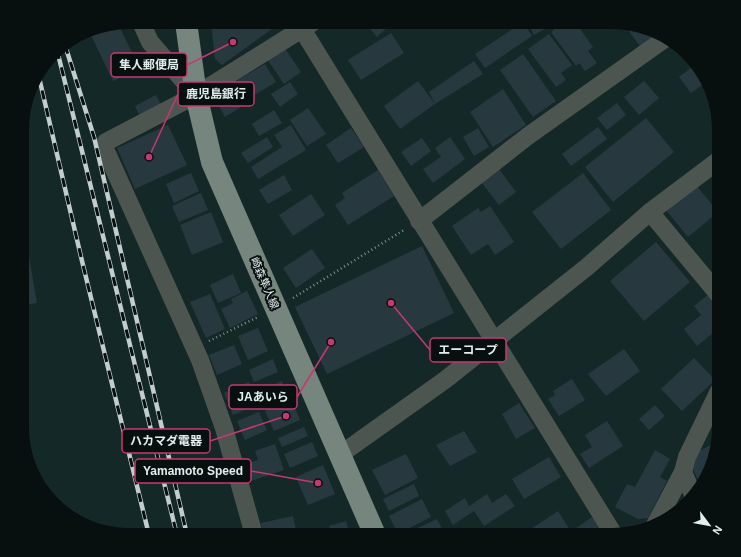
<svg xmlns="http://www.w3.org/2000/svg" width="741" height="557" viewBox="0 0 741 557" font-family="Helvetica,'Noto Sans JP',sans-serif">
<style>
.building{fill:#28383f}
.lines{fill:none;stroke-linecap:round;stroke-linejoin:round}
.path{stroke:#808f8f;stroke-width:2.5;stroke-dasharray:1 3;stroke-linecap:butt}
.minor{stroke:#4d5551;stroke-width:18}
.major{stroke:#76857d;stroke-width:22}
.rail-casing{stroke:#c2cece;stroke-width:4.5}
.rail{stroke:#070f0f;stroke-width:3;stroke-dasharray:9;stroke-linecap:butt}
.labels{text-anchor:middle;dominant-baseline:central;stroke-width:4;stroke-linejoin:round;paint-order:stroke}
.street-label{font-size:11px;fill:#e2eded;stroke:#070f0f}
.leader{fill:none;stroke:#c73871;stroke-width:1.5}
.callout-dot{fill:#c73871;stroke:#070f0f;stroke-width:1.5}
.callout{fill:#070f0f;stroke:#c73871;stroke-width:1.5}
.callout-label{font-size:12px;text-anchor:middle;font-weight:bold;fill:#e2eded}
</style>
<rect width="100%" height="100%" fill="#152828"/>
<!-- building -->
<g class="building">
<path d="M 211,22 L 274,22 L 276,26 L 222,65 L 215,59 Z"/>
<path d="M 364,22 L 389,22 L 391,24 L 377,37 Z"/>
<path d="M 476,22 L 486,22 L 479,26 Z"/>
<path d="M 523,22 L 532,36 L 485,68 L 475,54 Z"/>
<path d="M 527,22 L 557,22 L 534,35 Z"/>
<path d="M 564,22 L 575,22 L 593,47 L 588,51 L 597,63 L 585,71 L 579,63 L 576,66 L 551,32 Z"/>
<path d="M 623,23 L 653,30 L 657,33 L 640,46 Z"/>
<path d="M 118,24 L 140,69 L 113,81 L 89,31 L 94,28 Z"/>
<path d="M 391,33 L 404,53 L 361,80 L 348,60 Z"/>
<path d="M 549,34 L 572,65 L 561,73 L 566,80 L 556,87 L 528,49 Z"/>
<path d="M 284,47 L 301,72 L 284,84 L 267,59 Z"/>
<path d="M 523,54 L 556,101 L 533,117 L 500,70 Z"/>
<path d="M 474,61 L 483,74 L 435,104 L 429,92 Z"/>
<path d="M 265,64 L 276,82 L 248,99 L 237,80 Z"/>
<path d="M 695,65 L 708,81 L 691,93 L 679,77 Z"/>
<path d="M 418,81 L 435,104 L 400,129 L 384,106 Z"/>
<path d="M 644,81 L 659,98 L 639,115 L 624,97 Z"/>
<path d="M 290,82 L 298,94 L 280,107 L 271,94 Z"/>
<path d="M 234,83 L 246,104 L 225,117 L 213,95 Z"/>
<path d="M 503,89 L 526,125 L 493,147 L 470,112 Z"/>
<path d="M 156,95 L 162,106 L 140,117 L 135,106 Z"/>
<path d="M 617,103 L 626,115 L 607,130 L 597,118 Z"/>
<path d="M 308,108 L 326,134 L 307,146 L 290,120 Z"/>
<path d="M 274,110 L 282,123 L 259,136 L 252,124 Z"/>
<path d="M 646,118 L 674,152 L 613,202 L 585,167 Z"/>
<path d="M 168,125 L 187,165 L 135,189 L 117,148 Z"/>
<path d="M 291,125 L 306,150 L 258,179 L 251,167 L 282,147 L 274,135 Z"/>
<path d="M 598,127 L 607,139 L 571,166 L 562,154 Z"/>
<path d="M 351,128 L 364,147 L 338,163 L 326,145 Z"/>
<path d="M 478,128 L 489,147 L 474,156 L 463,137 Z"/>
<path d="M 267,137 L 273,147 L 248,163 L 241,153 Z"/>
<path d="M 450,137 L 465,159 L 433,183 L 423,169 L 441,157 L 435,148 Z"/>
<path d="M 422,138 L 431,151 L 411,166 L 401,152 Z"/>
<path d="M 496,165 L 516,192 L 499,205 L 478,178 Z"/>
<path d="M 378,170 L 394,196 L 348,225 L 335,205 L 345,198 L 342,193 Z"/>
<path d="M 191,173 L 199,191 L 174,203 L 166,184 Z"/>
<path d="M 583,173 L 611,210 L 561,249 L 532,212 Z"/>
<path d="M 284,175 L 292,190 L 268,204 L 259,190 Z"/>
<path d="M 696,185 L 718,212 L 688,237 L 666,210 Z"/>
<path d="M 201,193 L 208,210 L 179,222 L 172,206 Z"/>
<path d="M 311,194 L 325,215 L 293,236 L 279,215 Z"/>
<path d="M 490,206 L 514,242 L 495,255 L 488,244 L 471,255 L 452,226 L 478,208 L 481,212 Z"/>
<path d="M 211,212 L 223,242 L 192,255 L 180,225 Z"/>
<path d="M 23,222 L 37,303 L 23,305 Z"/>
<path d="M 656,242 L 690,282 L 644,321 L 610,281 Z"/>
<path d="M 422,246 L 454,313 L 327,374 L 295,307 Z"/>
<path d="M 312,249 L 325,268 L 296,288 L 283,268 Z"/>
<path d="M 233,274 L 241,293 L 218,303 L 210,285 Z"/>
<path d="M 247,291 L 258,314 L 230,328 L 221,309 L 233,303 L 231,299 Z"/>
<path d="M 210,294 L 225,329 L 206,338 L 190,302 Z"/>
<path d="M 709,294 L 719,306 L 719,328 L 697,346 L 684,329 L 701,315 L 694,306 Z"/>
<path d="M 258,328 L 268,351 L 248,360 L 238,336 Z"/>
<path d="M 234,345 L 242,364 L 217,375 L 209,355 Z"/>
<path d="M 624,349 L 640,371 L 606,396 L 588,374 Z"/>
<path d="M 694,358 L 715,380 L 682,411 L 661,389 Z"/>
<path d="M 273,359 L 278,372 L 254,382 L 249,370 Z"/>
<path d="M 572,379 L 585,400 L 559,416 L 548,399 L 555,395 L 553,391 Z"/>
<path d="M 282,381 L 288,396 L 267,405 L 261,390 Z"/>
<path d="M 249,382 L 259,404 L 233,415 L 224,393 Z"/>
<path d="M 292,400 L 300,420 L 274,431 L 265,411 Z"/>
<path d="M 519,403 L 535,428 L 516,439 L 502,414 Z"/>
<path d="M 655,405 L 665,416 L 649,430 L 639,419 Z"/>
<path d="M 259,412 L 267,430 L 245,440 L 237,421 Z"/>
<path d="M 607,421 L 623,446 L 589,468 L 580,454 L 592,447 L 585,435 Z"/>
<path d="M 304,427 L 308,436 L 282,447 L 278,438 Z"/>
<path d="M 464,431 L 477,452 L 450,466 L 436,445 Z"/>
<path d="M 312,442 L 318,456 L 290,468 L 284,454 Z"/>
<path d="M 717,442 L 711,469 L 706,476 L 698,480 L 687,457 Z"/>
<path d="M 275,444 L 284,470 L 251,481 L 246,464 L 258,460 L 255,451 Z"/>
<path d="M 655,450 L 670,459 L 660,477 L 667,481 L 648,518 L 638,519 L 615,507 L 627,484 L 635,487 Z"/>
<path d="M 406,454 L 418,478 L 385,495 L 372,470 Z"/>
<path d="M 549,457 L 561,477 L 524,499 L 512,479 Z"/>
<path d="M 323,465 L 335,494 L 308,505 L 296,477 Z"/>
<path d="M 414,484 L 419,496 L 389,511 L 383,499 Z"/>
<path d="M 487,494 L 492,503 L 506,494 L 515,506 L 484,526 L 474,511 L 453,525 L 445,511 L 465,498 L 469,506 Z"/>
<path d="M 422,499 L 431,517 L 398,534 L 389,516 Z"/>
<path d="M 558,511 L 573,535 L 535,535 L 531,529 Z"/>
<path d="M 293,516 L 297,535 L 263,535 L 261,523 Z"/>
<path d="M 592,517 L 599,527 L 588,535 L 580,535 L 575,529 Z"/>
<path d="M 437,519 L 445,535 L 412,535 L 411,531 Z"/>
<path d="M 346,521 L 350,535 L 332,535 L 329,526 Z"/>
<path d="M 519,531 L 521,535 L 512,535 Z"/>
</g>
<g class="lines">
<!-- path -->
<g class="path">
<path d="M 293,298 L 404,230"/>
<path d="M 209,341 L 258,317"/>
</g>
<!-- minor -->
<g class="minor">
<path d="M 141,22 L 150,42 L 196,95"/>
<path d="M 302,29 L 614,535"/>
<path d="M 650,212 L 719,295"/>
<path d="M 419,221 L 528,136 L 666,38"/>
<path d="M 341,454 L 445,380 L 587,267 L 650,212 L 719,160"/>
<path d="M 683,472 L 694,497"/>
<path d="M 655,525 L 683,472 L 687,457 L 719,391"/>
<path d="M 254,535 L 224,428 L 200,360 L 105,149 L 106,142 L 196,95 L 313,22"/>
</g>
<!-- major -->
<path class="major" d="M 186,22 L 196,95 L 212,162 L 375,535"/>
<defs>
<g id="rail">
<path d="M 65,45 L 94,137 L 187,535"/>
<path d="M 57,50 L 177,535"/>
<path d="M 38,73 L 82,261 L 149,535"/>
</g>
</defs>
<!-- rail casing -->
<use href="#rail" class="rail-casing"/>
<!-- rail -->
<use href="#rail" class="rail"/>
</g>
<g class="labels">
<!-- street labels -->
<g class="street-label">
<text transform="translate(265 283) rotate(67)">崎森隼人線</text>
</g>
</g>
<!-- crop -->
<path d="M0 0H741V557H0ZM129 29H612A100 100 0 0 1 712 129V428A100 100 0 0 1 612 528H129A100 100 0 0 1 29 428V129A100 100 0 0 1 129 29Z" fill="#070f0f" fill-rule="evenodd"/>
<!-- callouts -->
<path class="leader" d="M233 42L187 65M149 157L178 94M391 303L430 350M331 342L297 397M286 416L210 441M318 483L251 471"/>
<g class="callout-dot">
<circle cx="233" cy="42" r="4"/>
<circle cx="149" cy="157" r="4"/>
<circle cx="391" cy="303" r="4"/>
<circle cx="331" cy="342" r="4"/>
<circle cx="286" cy="416" r="4"/>
<circle cx="318" cy="483" r="4"/>
</g>
<g class="callout">
<rect x="111" y="53" width="76" height="24" rx="4"/>
<rect x="178" y="82" width="76" height="24" rx="4"/>
<rect x="430" y="338" width="76" height="24" rx="4"/>
<rect x="229" y="385" width="68" height="24" rx="4"/>
<rect x="122" y="429" width="88" height="24" rx="4"/>
<rect x="135" y="459" width="116" height="24" rx="4"/>
</g>
<g class="callout-label">
<text x="149" y="69">隼人郵便局</text>
<text x="216" y="98">鹿児島銀行</text>
<text x="468" y="354">エーコープ</text>
<text x="263" y="401">JAあいら</text>
<text x="166" y="445">ハカマダ電器</text>
<text x="193" y="475">Yamamoto Speed</text>
</g>
<!-- north arrow -->
<g transform="translate(709 525) rotate(122)" stroke="#070f0f" stroke-width="3" paint-order="stroke">
<path d="M0-3L7 15L0 10L-7 15Z" fill="#e2eded"/>
<text y="-6" font-size="11" font-weight="bold" text-anchor="middle" fill="#e2eded">N</text>
</g>
</svg>
